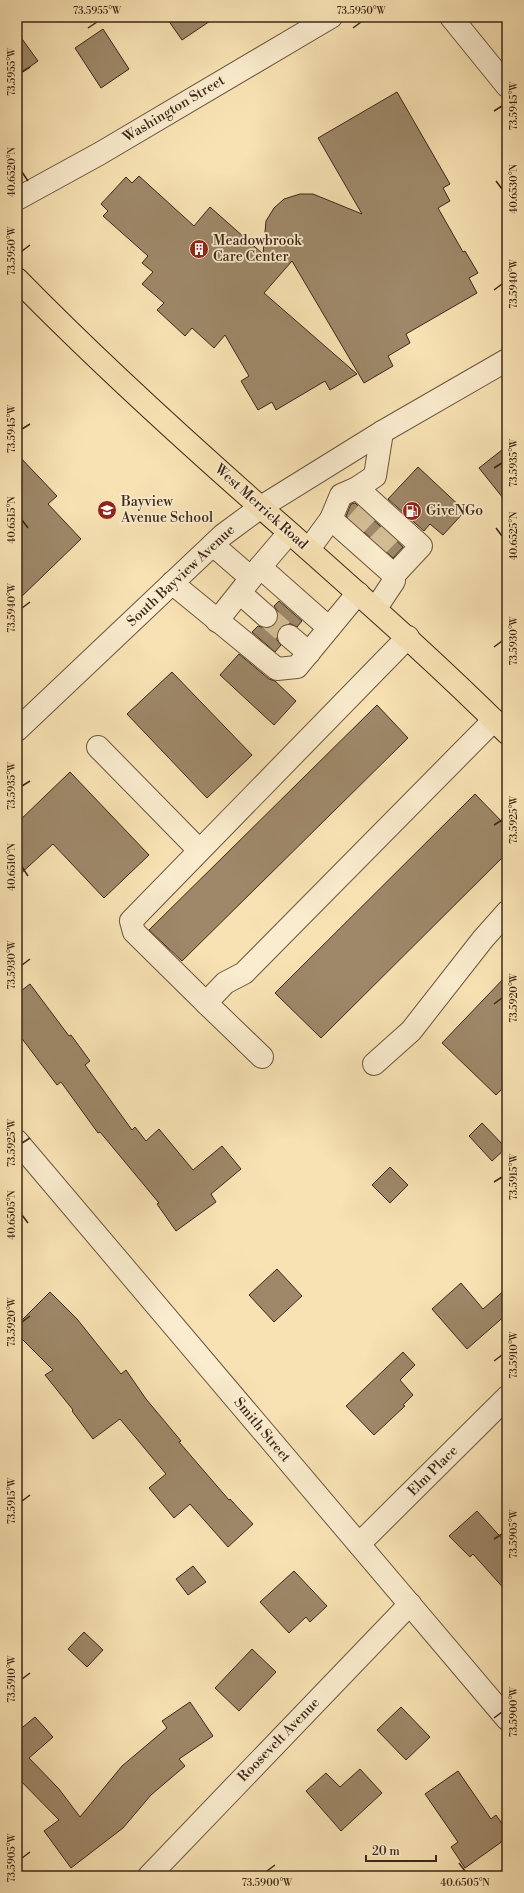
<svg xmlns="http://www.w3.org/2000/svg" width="524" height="1893" viewBox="0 0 524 1893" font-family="'Libre Bodoni',serif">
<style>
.building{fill:#9e8869;stroke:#3d2719}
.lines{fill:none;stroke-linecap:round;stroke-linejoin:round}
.minor-tunnel{stroke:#d3bd94;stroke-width:22;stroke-dasharray:22 11;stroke-linecap:butt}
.minor-casing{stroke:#6c5640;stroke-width:24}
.major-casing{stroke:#3d2719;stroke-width:24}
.minor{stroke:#faecce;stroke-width:22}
.major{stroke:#f8e2b3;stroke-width:22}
.ticks{fill:none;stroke:#3d2719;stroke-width:1.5}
.labels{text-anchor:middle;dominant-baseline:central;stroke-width:3.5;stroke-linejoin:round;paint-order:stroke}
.street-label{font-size:14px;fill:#3d2719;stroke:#faecce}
.poi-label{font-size:14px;fill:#3d2719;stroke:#faecce;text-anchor:start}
.neatline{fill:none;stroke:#3d2719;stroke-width:1.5}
.ticks-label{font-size:10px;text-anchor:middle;fill:#3d2719}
</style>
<rect width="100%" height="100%" fill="#f8e2b3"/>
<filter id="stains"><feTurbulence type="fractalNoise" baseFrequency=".005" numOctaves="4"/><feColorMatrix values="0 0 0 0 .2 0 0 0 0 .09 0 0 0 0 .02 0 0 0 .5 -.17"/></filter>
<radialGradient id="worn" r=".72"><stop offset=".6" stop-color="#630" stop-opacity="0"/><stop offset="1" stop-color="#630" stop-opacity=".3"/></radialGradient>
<!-- building -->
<g class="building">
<path d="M 166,17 L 216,17 L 182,40 Z"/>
<path d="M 103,29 L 129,69 L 101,88 L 75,48 Z"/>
<path d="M 17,32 L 38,61 L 17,76 Z"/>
<path d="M 397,92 L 450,184 L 443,188 L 450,201 L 438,208 L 463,252 L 465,251 L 478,273 L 469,278 L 477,293 L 406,334 L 410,343 L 388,356 L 393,366 L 364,383 L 292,261 L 264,293 L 357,374 L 330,390 L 325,381 L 276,410 L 272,402 L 258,410 L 241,381 L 249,376 L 225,335 L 214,348 L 192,328 L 185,336 L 157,310 L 164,303 L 142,284 L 153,272 L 142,263 L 148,256 L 103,216 L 108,211 L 101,204 L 126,177 L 132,183 L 139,176 L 194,226 L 210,207 L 263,254 L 266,221 L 274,208 L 284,199 L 300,194 L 313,194 L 362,214 L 318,138 Z"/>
<path d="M 507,446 L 507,503 L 479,468 Z"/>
<path d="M 17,454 L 57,496 L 48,504 L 81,539 L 17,601 Z"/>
<path d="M 418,467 L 465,511 L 443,535 L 430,524 L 424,531 L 388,499 Z"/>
<path d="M 355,503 L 403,547 L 393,558 L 346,516 L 351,504 Z"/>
<path d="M 279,601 L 302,621 L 297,627 L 291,624 L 285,624 L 280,628 L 277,634 L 277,640 L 281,645 L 275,652 L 252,632 L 258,626 L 264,628 L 270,628 L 276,624 L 278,618 L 278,612 L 274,606 Z"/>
<path d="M 239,654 L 269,679 L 275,681 L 296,701 L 274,725 L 220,675 Z"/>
<path d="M 172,672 L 252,755 L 207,798 L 127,714 Z"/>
<path d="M 377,705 L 408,738 L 182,961 L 149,930 Z"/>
<path d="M 70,772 L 149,855 L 104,898 L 53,844 L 17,877 L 17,823 Z"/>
<path d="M 475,794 L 507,827 L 507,853 L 321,1038 L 275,993 Z"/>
<path d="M 507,975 L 507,1084 L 496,1095 L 442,1043 Z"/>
<path d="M 30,984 L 69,1036 L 71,1035 L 90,1061 L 85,1065 L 132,1130 L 135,1127 L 146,1141 L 159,1129 L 193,1170 L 222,1146 L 241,1169 L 211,1194 L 216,1202 L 176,1231 L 157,1204 L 159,1203 L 100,1132 L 98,1133 L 61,1082 L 57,1085 L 17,1032 L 17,994 Z"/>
<path d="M 482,1123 L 506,1148 L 492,1161 L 469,1136 Z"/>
<path d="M 390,1167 L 408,1185 L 390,1203 L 372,1185 Z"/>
<path d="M 277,1269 L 302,1296 L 274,1322 L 249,1295 Z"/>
<path d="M 461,1283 L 483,1309 L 507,1288 L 507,1314 L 467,1349 L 432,1309 Z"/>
<path d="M 50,1292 L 77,1319 L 121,1374 L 126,1370 L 146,1399 L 181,1441 L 179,1442 L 229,1500 L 230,1499 L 253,1524 L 228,1547 L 190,1504 L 174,1518 L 149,1488 L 166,1474 L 120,1419 L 93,1439 L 72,1411 L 73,1410 L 45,1375 L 53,1370 L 17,1334 L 17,1325 Z"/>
<path d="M 403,1352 L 415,1365 L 400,1380 L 413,1395 L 403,1405 L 405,1406 L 374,1435 L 346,1406 Z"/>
<path d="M 477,1511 L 507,1544 L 507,1592 L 473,1554 L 470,1557 L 449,1536 Z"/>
<path d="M 193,1566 L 206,1582 L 188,1595 L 176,1579 Z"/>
<path d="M 294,1571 L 327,1606 L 310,1622 L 306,1617 L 289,1633 L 260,1602 Z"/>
<path d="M 84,1632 L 103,1650 L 87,1667 L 68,1649 Z"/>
<path d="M 252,1649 L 276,1672 L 239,1711 L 215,1688 Z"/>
<path d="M 190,1702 L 213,1736 L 179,1759 L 185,1766 L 151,1795 L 123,1828 L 71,1868 L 44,1831 L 59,1820 L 17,1777 L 17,1732 L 35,1717 L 53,1737 L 29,1758 L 59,1789 L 80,1817 L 122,1766 L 167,1728 L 162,1721 Z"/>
<path d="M 401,1707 L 430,1737 L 406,1760 L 377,1730 Z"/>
<path d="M 360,1769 L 382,1793 L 341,1831 L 306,1791 L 326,1773 L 340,1787 Z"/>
<path d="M 458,1771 L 491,1819 L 496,1815 L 507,1831 L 507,1838 L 465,1868 L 451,1847 L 458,1842 L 425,1794 Z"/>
</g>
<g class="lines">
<!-- minor-tunnel -->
<g class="minor-tunnel">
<path d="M 353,528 L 371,508"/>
<path d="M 375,548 L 394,529"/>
<path d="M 266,616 L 289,636"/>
</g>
<defs>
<g id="minor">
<path d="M 451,17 L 507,86"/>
<path d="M 17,199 L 99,154 L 331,17"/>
<path d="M 357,488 L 341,495 L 331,519 L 394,575 L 421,546 L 357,488 L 375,476 L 382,432"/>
<path d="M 213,545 L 251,578"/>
<path d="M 309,549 L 331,519"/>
<path d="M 260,567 L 289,533"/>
<path d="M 172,583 L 277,669 L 297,667 L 358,593"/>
<path d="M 240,593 L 266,616"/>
<path d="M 376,608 L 394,581 L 394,575"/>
<path d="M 217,621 L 260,567 L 329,628"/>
<path d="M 289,636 L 309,653"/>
<path d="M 17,730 L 223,535 L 261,507 L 382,432 L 507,360"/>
<path d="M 98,747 L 199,850"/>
<path d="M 206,1003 L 134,932 L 131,921 L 408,637"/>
<path d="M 262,1057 L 206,1003 L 225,983 L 244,973 L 494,720"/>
<path d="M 374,1064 L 411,1031 L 483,939 L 507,912"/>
<path d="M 17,1141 L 507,1719"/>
<path d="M 359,1544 L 507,1397"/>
<path d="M 149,1876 L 410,1604"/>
</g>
<path id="major" d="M 17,279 C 104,368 196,451 290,533 C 364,599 437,663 507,733"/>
</defs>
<!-- minor casing -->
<use href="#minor" class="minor-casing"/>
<!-- major casing -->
<use href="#major" class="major-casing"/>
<!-- minor -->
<use href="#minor" class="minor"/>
<!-- major -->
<use href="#major" class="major"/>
</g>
<!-- ticks -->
<path class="ticks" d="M 88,28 L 97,22M 353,28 L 361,22M 22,72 L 30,67M 494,111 L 502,106M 22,172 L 28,181M 496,181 L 502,189M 22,251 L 30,245M 494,290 L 502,284M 22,429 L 30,424M 494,468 L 502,463M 22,520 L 28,528M 496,528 L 502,536M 22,608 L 30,602M 494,647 L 502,641M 22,786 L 30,781M 494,825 L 502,820M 22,867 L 28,876M 22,965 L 30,959M 494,1004 L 502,998M 22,1143 L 30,1138M 494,1182 L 502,1177M 22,1215 L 28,1223M 22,1322 L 30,1316M 494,1361 L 502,1355M 22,1501 L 30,1495M 494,1539 L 502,1534M 22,1679 L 30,1673M 494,1718 L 502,1712M 22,1858 L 30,1852M 459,1863 L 465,1871M 267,1871 L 275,1865"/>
<!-- icons -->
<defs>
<symbol id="building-disc" viewBox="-11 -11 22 22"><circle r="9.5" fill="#8f2418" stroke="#faecce"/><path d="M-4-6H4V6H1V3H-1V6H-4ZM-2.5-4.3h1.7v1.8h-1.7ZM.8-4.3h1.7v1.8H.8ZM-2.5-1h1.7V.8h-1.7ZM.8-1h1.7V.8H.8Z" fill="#fff"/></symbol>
<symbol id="school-disc" viewBox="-11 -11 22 22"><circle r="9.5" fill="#8f2418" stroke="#faecce"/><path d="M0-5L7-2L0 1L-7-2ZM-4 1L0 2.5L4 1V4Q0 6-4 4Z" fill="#fff"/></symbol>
<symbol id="fuel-disc" viewBox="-11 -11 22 22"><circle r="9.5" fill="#8f2418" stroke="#faecce"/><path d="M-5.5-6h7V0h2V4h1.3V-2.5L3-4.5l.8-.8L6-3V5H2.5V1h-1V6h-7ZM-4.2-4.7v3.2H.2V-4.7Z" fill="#fff"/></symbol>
</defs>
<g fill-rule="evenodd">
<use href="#building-disc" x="188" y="238" width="22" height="22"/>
<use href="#school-disc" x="96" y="499" width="22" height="22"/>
<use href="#fuel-disc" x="401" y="500" width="22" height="22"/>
</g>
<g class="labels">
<!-- street labels -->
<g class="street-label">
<text transform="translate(174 109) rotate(-31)">Washington Street</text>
<text transform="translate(261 507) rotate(42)">West Merrick Road</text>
<text transform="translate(181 576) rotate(-43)">South Bayview Avenue</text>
<text transform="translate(262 1430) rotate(50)">Smith Street</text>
<text transform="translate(433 1471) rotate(-45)">Elm Place</text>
<text transform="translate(279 1740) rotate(-46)">Roosevelt Avenue</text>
</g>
<!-- poi labels -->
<g class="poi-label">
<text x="213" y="241">Meadowbrook<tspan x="213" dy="16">Care Center</tspan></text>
<text x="121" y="502">Bayview<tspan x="121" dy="16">Avenue School</tspan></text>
<text x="426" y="511">GiveNGo</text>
</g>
</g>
<!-- margin -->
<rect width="524" height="1893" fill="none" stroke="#f8e2b3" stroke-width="44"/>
<!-- scale -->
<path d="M366 1855v6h70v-6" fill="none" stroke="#3d2719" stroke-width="2"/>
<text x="372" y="1855" font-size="12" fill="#3d2719" stroke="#faecce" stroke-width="3" paint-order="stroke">20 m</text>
<rect x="22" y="22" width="480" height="1849" class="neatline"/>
<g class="ticks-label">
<text x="97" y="14">73.5955°W</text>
<text x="361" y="14">73.5950°W</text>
<text transform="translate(11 72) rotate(-90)" y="4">73.5955°W</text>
<text transform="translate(513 106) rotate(-90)" y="4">73.5945°W</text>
<text transform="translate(11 172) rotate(-90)" y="4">40.6520°N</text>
<text transform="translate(513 189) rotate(-90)" y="4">40.6530°N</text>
<text transform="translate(11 251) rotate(-90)" y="4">73.5950°W</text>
<text transform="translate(513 284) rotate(-90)" y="4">73.5940°W</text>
<text transform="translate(11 429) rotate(-90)" y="4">73.5945°W</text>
<text transform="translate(513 463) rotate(-90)" y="4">73.5935°W</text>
<text transform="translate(11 520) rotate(-90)" y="4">40.6515°N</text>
<text transform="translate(513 536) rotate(-90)" y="4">40.6525°N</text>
<text transform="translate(11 608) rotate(-90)" y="4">73.5940°W</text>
<text transform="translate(513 641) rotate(-90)" y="4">73.5930°W</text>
<text transform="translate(11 786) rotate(-90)" y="4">73.5935°W</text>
<text transform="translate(513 820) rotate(-90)" y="4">73.5925°W</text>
<text transform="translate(11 867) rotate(-90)" y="4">40.6510°N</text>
<text transform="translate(11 965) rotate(-90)" y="4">73.5930°W</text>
<text transform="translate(513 998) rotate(-90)" y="4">73.5920°W</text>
<text transform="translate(11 1143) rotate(-90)" y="4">73.5925°W</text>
<text transform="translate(513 1177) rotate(-90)" y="4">73.5915°W</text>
<text transform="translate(11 1215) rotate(-90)" y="4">40.6505°N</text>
<text transform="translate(11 1322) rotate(-90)" y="4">73.5920°W</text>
<text transform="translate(513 1355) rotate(-90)" y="4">73.5910°W</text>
<text transform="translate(11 1501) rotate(-90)" y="4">73.5915°W</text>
<text transform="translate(513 1534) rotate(-90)" y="4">73.5905°W</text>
<text transform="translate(11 1679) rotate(-90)" y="4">73.5910°W</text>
<text transform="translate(513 1712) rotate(-90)" y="4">73.5900°W</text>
<text transform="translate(11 1858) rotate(-90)" y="4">73.5905°W</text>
<text x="267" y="1886">73.5900°W</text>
<text x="465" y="1886">40.6505°N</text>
</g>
<rect width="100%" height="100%" filter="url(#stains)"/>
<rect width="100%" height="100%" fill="url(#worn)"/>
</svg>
